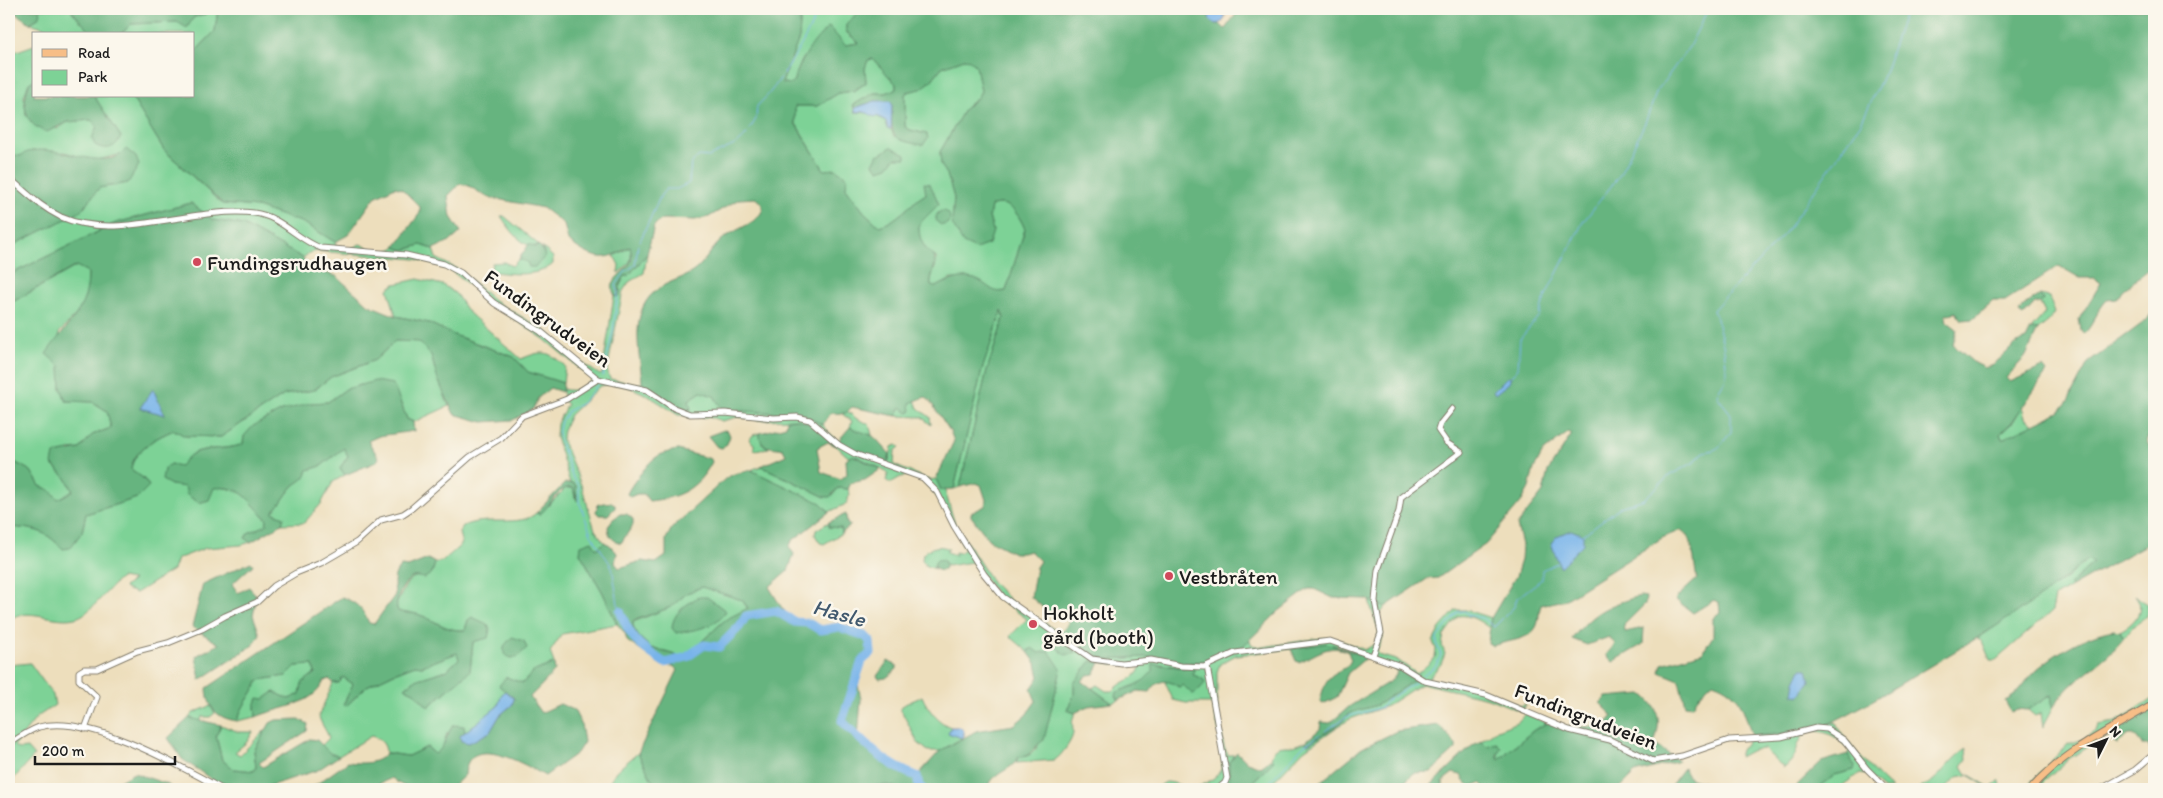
<svg xmlns="http://www.w3.org/2000/svg" width="2163" height="798" viewBox="0 0 2163 798" font-family="Itim,sans-serif">
<style>
.green{fill:#7dd296;stroke:#4c7759}
.forest{fill:#66b47f;stroke:#41684e;fill-rule:evenodd}
.water{fill:#78b4ea;stroke:#4a6883}
.lines{fill:none;stroke-linecap:round;stroke-linejoin:round}
.stream{stroke:#78b4ea;stroke-width:1}
.river{stroke:#78b4ea;stroke-width:9}
.minor-casing{stroke:#847d6c;stroke-width:7}
.major-casing{stroke:#847d6c;stroke-width:8}
.minor{stroke:#fff;stroke-width:5}
.major{stroke:#f7be87;stroke-width:6}
.poi-dot{fill:#d1495b;stroke:#fbf7ec;stroke-width:2}
.labels{text-anchor:middle;dominant-baseline:central;stroke-width:5;stroke-linejoin:round;paint-order:stroke}
.poi-label{font-size:21px;fill:#1c1c1c;stroke:#fbf7ec;text-anchor:start}
.street-label{font-size:21px;fill:#1c1c1c;stroke:#fbf7ec}
.water-label{font-size:22px;font-style:italic;fill:#41596e;stroke:#fbf7ec}
</style>
<rect width="100%" height="100%" fill="#fbf7ec"/>
<filter id="ink" filterUnits="userSpaceOnUse"><feTurbulence type="fractalNoise" baseFrequency=".02" numOctaves="2"/><feDisplacementMap in="SourceGraphic" scale="10" xChannelSelector="R" yChannelSelector="G"/><feConvolveMatrix kernelMatrix="1 2 1 2 8 2 1 2 1" color-interpolation-filters="sRGB"/></filter>
<filter id="wash" filterUnits="userSpaceOnUse"><feTurbulence type="fractalNoise" baseFrequency=".0096" numOctaves="4" result="noise"/><feDisplacementMap in="SourceGraphic" scale="20" xChannelSelector="R" yChannelSelector="G"/><feGaussianBlur stdDeviation="1.12" result="paint"/><feColorMatrix in="noise" values="0 0 0 0 0 0 0 0 0 0 0 0 0 0 0 0 0 1.4 0 .05"/><feComposite in="paint" operator="in"/></filter>
<g filter="url(#wash)">
<rect width="100%" height="100%" fill="#eddebc"/>
<!-- green -->
<g class="green">
<path d="M 38,9 L 70,9 L 92,34 L 51,34 L 49,29 L 30,23 L 37,19 L 41,12 Z"/>
<path d="M 207,9 L 218,9 L 215,31 L 197,50 L 194,49 L 194,34 L 121,34 L 131,24 L 177,22 L 206,14 Z"/>
<path d="M 801,9 L 861,9 L 846,25 L 846,32 L 859,43 L 845,45 L 829,28 L 802,60 L 792,84 L 782,83 L 799,38 Z"/>
<path d="M 34,45 L 34,80 L 29,83 L 24,96 L 26,115 L 57,129 L 68,122 L 91,120 L 97,126 L 92,139 L 121,137 L 94,96 L 131,96 L 164,150 L 222,204 L 257,207 L 304,223 L 335,242 L 336,248 L 350,249 L 360,244 C 372,249 381,256 395,247 L 404,250 L 421,245 L 433,249 L 436,258 L 459,270 L 496,302 L 543,329 L 576,359 L 600,375 L 602,374 L 614,296 L 620,293 L 620,285 L 625,276 L 628,276 L 647,254 L 644,273 L 629,282 L 623,291 L 607,370 L 610,379 L 639,384 L 642,383 L 674,404 L 691,410 L 689,400 L 701,392 L 714,396 L 723,410 L 801,414 L 823,425 L 834,438 L 866,456 L 889,461 L 892,447 L 897,445 L 900,447 L 895,451 L 894,465 L 929,480 L 936,479 L 941,490 L 947,491 L 946,494 L 955,524 L 993,583 L 1015,605 L 1104,659 L 1146,657 L 1187,663 L 1239,650 L 1249,639 L 1252,645 L 1262,647 L 1321,638 L 1337,639 L 1365,650 L 1376,643 L 1379,632 L 1369,601 L 1385,607 L 1379,616 L 1383,637 L 1377,651 L 1379,655 L 1399,661 L 1417,674 L 1435,658 L 1436,649 L 1433,642 L 1440,628 L 1456,610 L 1466,610 L 1491,618 L 1489,628 C 1480,621 1470,614 1458,616 L 1444,635 L 1442,645 L 1445,654 L 1441,664 L 1428,679 L 1468,685 L 1521,706 L 1525,704 L 1523,712 L 1488,698 L 1425,684 L 1419,685 L 1387,706 L 1350,719 L 1334,729 L 1304,750 L 1266,789 L 1245,789 L 1274,761 L 1271,759 C 1273,747 1278,746 1289,746 C 1293,747 1300,743 1305,742 L 1308,744 L 1338,725 L 1350,713 L 1377,705 L 1415,680 L 1384,663 L 1338,645 L 1308,645 L 1291,649 L 1236,655 L 1220,664 L 1217,672 L 1217,703 L 1224,747 L 1228,755 L 1234,755 L 1229,762 L 1229,782 L 1221,789 L 1153,789 L 1166,782 C 1176,782 1185,789 1196,787 C 1205,785 1218,777 1221,769 C 1226,757 1216,715 1211,703 L 1186,703 L 1173,700 L 1165,682 L 1171,681 L 1178,687 L 1183,685 L 1192,694 L 1194,669 L 1160,664 L 1141,683 L 1116,696 L 1119,700 L 1112,703 L 1092,688 L 1097,685 L 1106,691 L 1113,691 C 1124,678 1139,681 1141,663 L 1112,664 L 1092,661 L 1074,683 L 1074,695 L 1067,710 L 1075,713 C 1071,721 1073,725 1073,733 C 1073,740 1061,756 1055,760 L 1016,763 L 1018,758 C 1022,757 1026,757 1029,755 C 1047,746 1055,689 1061,669 L 1029,649 L 1028,652 L 1010,636 L 1027,619 L 1001,600 L 972,562 L 947,566 L 945,562 L 933,566 L 935,569 L 926,566 L 922,560 L 923,554 C 930,547 940,544 949,549 L 946,551 L 955,556 L 955,552 L 960,553 L 965,549 C 954,530 932,470 904,476 C 899,477 895,481 890,483 L 886,481 L 888,473 L 886,471 L 856,456 L 848,457 L 823,433 L 797,419 L 759,420 L 738,417 L 722,421 L 713,418 L 678,415 C 656,401 628,378 600,386 L 570,415 L 563,430 L 562,439 L 582,487 L 595,530 L 604,542 L 597,549 L 580,553 L 603,593 L 617,624 L 562,634 L 550,652 L 554,663 L 533,672 L 523,683 L 499,685 L 505,691 L 502,694 L 498,706 L 465,732 L 464,727 L 447,733 L 442,750 L 435,754 L 427,747 L 408,756 L 386,753 C 386,743 379,738 371,736 L 339,756 L 330,753 L 322,745 L 329,738 C 327,731 320,723 319,716 C 319,714 331,689 333,683 L 339,683 L 343,677 L 354,685 L 343,704 L 346,706 L 367,686 L 394,673 L 415,665 L 422,666 L 457,653 L 459,659 L 447,670 L 415,680 L 405,688 L 414,692 L 428,707 L 470,671 L 473,642 L 468,620 L 465,630 C 446,632 434,619 417,614 C 410,612 404,614 398,611 C 394,605 397,603 400,597 C 410,576 409,578 432,573 L 435,563 L 443,561 L 462,544 L 459,533 L 463,526 C 486,515 521,528 536,513 L 540,514 L 566,488 L 573,488 L 575,498 L 577,495 L 572,483 L 570,483 L 556,437 L 557,424 L 567,404 L 563,401 L 563,389 C 575,393 584,387 592,380 L 591,378 L 544,339 L 496,307 L 449,269 L 416,259 L 317,251 L 309,253 L 303,258 L 243,225 L 213,220 L 191,203 L 116,223 L 9,275 L 9,247 L 80,212 L 99,188 L 128,183 L 122,154 L 93,161 L 65,152 L 20,156 L 9,154 L 9,54 Z"/>
<path d="M 873,59 L 896,84 L 896,89 L 886,93 L 874,93 L 853,105 L 855,112 L 870,113 L 886,121 L 887,126 L 891,129 L 894,136 L 927,134 L 910,130 L 905,127 L 905,95 L 907,92 L 922,88 L 931,81 L 942,67 L 964,59 L 970,59 L 976,66 L 981,91 L 977,98 L 965,108 L 940,152 L 941,165 L 947,174 L 954,198 L 952,224 L 993,231 L 989,217 L 991,206 C 1009,198 1019,215 1025,229 L 1006,291 L 995,292 L 974,279 L 951,279 L 935,288 L 931,286 C 929,276 938,267 936,258 C 934,253 930,254 926,251 C 920,245 918,232 919,224 L 939,204 L 926,194 C 910,203 896,223 879,226 L 864,212 L 846,188 L 824,170 L 795,122 L 795,106 L 817,106 L 839,93 L 854,91 L 866,83 L 865,68 L 868,60 Z"/>
<path d="M 501,216 L 504,216 L 539,245 C 525,252 508,227 501,216 Z"/>
<path d="M 542,247 L 553,257 L 553,264 C 536,279 506,273 485,271 L 491,269 L 492,263 L 504,262 L 512,266 L 519,259 L 527,262 L 544,252 Z"/>
<path d="M 630,247 C 633,261 630,264 618,273 L 619,265 L 614,256 Z"/>
<path d="M 77,266 L 88,272 C 89,301 79,313 59,333 L 61,388 L 66,401 L 93,402 L 107,411 L 111,428 L 92,435 L 80,449 L 68,450 L 52,465 L 66,478 L 73,492 L 58,500 L 50,490 L 40,486 L 31,471 L 9,459 L 9,304 Z"/>
<path d="M 418,279 L 443,285 L 456,294 L 467,311 L 521,359 C 543,350 547,350 565,366 L 563,383 L 528,372 L 514,357 L 454,335 L 429,323 L 396,316 L 388,289 L 395,284 Z"/>
<path d="M 2040,295 L 2049,297 L 2055,313 L 2050,320 L 2038,330 L 2031,329 L 2045,313 L 2040,303 L 2043,300 Z"/>
<path d="M 1002,310 L 1004,318 L 987,370 L 960,487 L 954,489 L 982,370 Z"/>
<path d="M 395,341 L 419,341 L 431,355 L 437,377 L 449,406 L 414,422 L 407,419 L 400,401 L 346,389 L 328,402 L 310,403 L 244,436 L 243,444 C 227,451 207,446 192,454 C 188,457 184,462 180,466 L 170,464 L 171,485 C 194,488 225,483 243,494 C 254,500 258,512 267,519 L 266,525 L 248,533 L 245,538 L 251,542 L 241,545 L 206,548 L 177,559 L 173,570 L 136,593 L 125,589 L 124,587 L 133,580 L 121,578 C 109,587 91,613 78,617 C 56,625 28,605 9,620 L 9,527 C 36,529 43,529 63,549 L 82,532 L 86,514 L 137,498 L 149,486 L 144,479 L 131,469 C 134,449 157,437 174,430 L 186,436 L 221,437 L 284,395 L 314,390 L 331,377 L 375,360 Z"/>
<path d="M 915,400 L 918,408 L 930,417 L 931,425 L 922,417 L 896,416 L 901,407 L 911,409 L 908,406 L 910,403 Z"/>
<path d="M 2022,407 L 2025,418 L 2035,424 L 2002,439 L 2000,434 L 2013,422 Z"/>
<path d="M 847,411 L 857,419 L 869,424 L 872,435 L 860,433 L 850,427 L 852,421 L 842,414 Z"/>
<path d="M 760,433 L 762,444 L 769,448 L 754,450 L 754,444 L 749,440 L 753,435 Z"/>
<path d="M 344,448 L 348,456 L 340,468 L 345,475 L 333,482 L 321,504 L 304,523 L 282,524 L 284,517 L 272,512 C 281,505 283,498 290,490 C 296,481 305,481 308,470 L 321,466 Z"/>
<path d="M 761,466 L 825,497 L 833,495 L 838,488 L 848,489 L 850,494 L 846,504 L 829,512 L 826,508 L 751,470 Z"/>
<path d="M 829,522 L 829,527 L 841,528 L 842,533 L 824,544 L 820,543 L 815,535 L 816,530 Z"/>
<path d="M 2088,559 L 2093,563 L 2069,585 L 2071,587 L 2055,597 L 2052,611 L 1996,660 L 1990,660 L 1982,641 L 1977,639 L 2065,579 Z"/>
<path d="M 702,587 L 742,600 L 748,609 L 725,620 L 689,653 L 679,656 L 651,648 L 639,637 L 633,627 L 633,622 L 671,607 L 687,593 Z"/>
<path d="M 2135,595 L 2150,607 L 2147,606 L 2147,616 L 2138,622 L 2124,638 L 2120,631 C 2134,624 2147,610 2135,595 Z"/>
<path d="M 30,663 L 53,695 L 55,705 L 37,717 L 14,746 L 19,749 L 27,748 L 34,756 L 9,784 L 9,665 Z"/>
<path d="M 313,665 L 315,674 L 302,683 L 300,694 L 289,699 L 274,692 L 255,706 L 256,717 L 237,721 C 242,705 252,695 259,680 L 285,676 L 296,666 Z"/>
<path d="M 2051,695 L 2053,708 L 2043,727 L 2041,713 L 2035,716 L 2028,710 Z"/>
<path d="M 922,696 C 927,708 938,723 951,727 L 949,733 L 962,738 L 940,751 L 928,751 L 918,743 L 900,708 C 906,702 914,701 922,696 Z"/>
<path d="M 2154,698 L 2154,708 L 2070,758 L 2036,789 L 2024,789 L 2068,744 L 2081,740 L 2096,731 L 2098,725 L 2116,722 Z"/>
<path d="M 210,706 L 215,713 L 210,717 L 202,717 L 200,722 L 189,718 L 193,713 Z"/>
<path d="M 1525,714 L 1547,723 L 1534,730 L 1499,759 L 1496,743 L 1487,746 L 1481,741 L 1497,730 L 1518,722 Z"/>
<path d="M 1836,722 C 1836,732 1881,781 1892,789 L 1883,789 L 1866,774 L 1860,773 L 1837,789 L 1817,789 L 1835,775 L 1854,770 L 1852,762 L 1848,754 L 1849,750 C 1840,738 1826,730 1811,731 Z"/>
<path d="M 221,725 L 239,732 L 253,732 L 247,742 L 235,752 L 240,755 L 266,729 L 254,751 L 256,767 L 254,771 L 234,769 L 222,760 L 216,736 Z"/>
<path d="M 1800,730 L 1805,734 C 1794,745 1800,756 1784,768 L 1764,749 L 1752,750 L 1739,757 L 1741,750 L 1752,736 L 1791,733 Z"/>
<path d="M 1966,749 L 1967,759 L 1962,766 L 1966,773 L 1991,788 L 2000,780 L 2001,789 L 1990,789 L 1968,775 L 1957,777 L 1944,789 L 1916,789 C 1941,782 1944,763 1966,749 Z"/>
<path d="M 638,753 L 656,788 L 662,789 L 605,789 L 616,771 Z"/>
<path d="M 889,785 L 899,789 L 818,789 L 821,788 Z"/>
</g>
<!-- forest -->
<g class="forest">
<path d="M 9,9 L 38,9 L 41,12 L 37,19 L 30,23 Z"/>
<path d="M 70,9 L 206,9 L 206,14 L 194,17 L 187,28 L 177,22 L 131,24 L 121,34 L 92,34 Z"/>
<path d="M 218,9 L 801,9 L 799,38 L 782,83 L 792,84 C 801,62 810,42 829,27 L 845,45 L 859,43 L 846,31 L 846,25 L 861,9 L 1211,9 L 1209,16 L 1215,24 L 1220,24 L 1225,29 L 1240,9 L 1259,9 L 1271,14 L 1277,9 L 2154,9 L 2154,265 L 2122,291 L 2117,299 L 2107,300 C 2097,310 2094,324 2084,334 L 2081,330 L 2079,319 L 2101,283 L 2094,278 L 2080,278 L 2059,266 L 2005,301 L 1993,301 L 1973,319 L 1961,320 L 1956,312 L 1946,315 L 1945,320 L 1957,329 L 1953,345 L 1973,362 L 1985,368 C 2002,363 2010,343 2026,339 L 2031,329 L 2038,330 L 2026,356 L 2006,378 L 2010,382 L 2043,367 L 2047,372 L 2012,422 L 2000,434 L 2002,439 L 2059,412 L 2068,401 L 2088,363 L 2147,320 L 2154,309 L 2154,425 L 2146,441 L 2154,452 L 2154,540 L 2071,587 L 2069,585 L 2093,563 L 2088,559 C 2038,603 1979,637 1922,671 C 1883,694 1846,718 1805,734 L 1800,730 L 1791,733 L 1752,736 C 1743,710 1742,692 1713,682 L 1699,695 L 1693,706 L 1685,705 L 1679,680 L 1660,672 L 1662,664 L 1703,652 L 1713,636 L 1713,618 L 1720,612 L 1719,603 L 1714,600 L 1693,613 L 1675,599 L 1697,579 C 1694,566 1694,537 1681,530 L 1662,538 L 1565,600 L 1541,605 C 1538,612 1540,618 1537,625 C 1531,641 1507,640 1493,646 L 1488,643 L 1491,618 L 1516,576 L 1521,560 L 1522,545 L 1517,525 L 1543,492 L 1548,471 L 1572,434 L 1569,432 L 1543,452 L 1534,469 L 1529,488 L 1522,501 L 1486,544 L 1438,578 L 1427,579 L 1385,607 L 1366,599 L 1333,598 L 1314,589 L 1308,589 L 1279,611 L 1239,650 L 1204,661 L 1187,663 L 1146,657 L 1104,659 L 1081,649 L 1059,632 L 1066,627 L 1069,620 L 1054,612 L 1048,612 L 1031,597 L 1036,567 L 1040,561 L 1030,551 L 1023,553 L 1014,553 L 989,540 L 971,516 L 971,513 L 985,506 L 986,500 L 981,485 L 976,483 L 960,487 L 987,370 L 1004,318 L 1002,311 L 982,370 L 954,489 L 941,490 L 936,479 L 954,441 L 950,431 L 930,401 L 925,397 L 910,403 L 911,412 L 908,413 L 901,407 L 896,416 L 852,407 L 846,413 C 830,415 833,408 823,425 L 801,414 L 723,410 L 714,396 L 701,392 L 689,400 L 691,411 L 674,404 L 642,383 C 640,350 627,308 661,287 C 672,280 685,278 695,270 C 707,260 714,244 727,236 C 738,228 758,223 763,209 L 761,202 L 755,198 L 739,199 L 709,217 L 695,220 L 663,219 L 658,222 L 654,226 L 647,254 L 628,276 L 625,276 L 620,284 L 619,296 L 616,297 C 604,281 625,273 630,263 C 633,258 631,252 630,247 C 624,248 621,252 616,254 C 597,263 582,251 568,241 L 564,224 L 543,208 L 487,197 L 467,185 L 460,184 L 448,196 L 451,217 L 461,232 L 452,240 L 433,249 L 421,245 L 404,250 L 395,247 L 420,213 L 420,207 L 402,189 L 395,187 L 375,197 L 348,235 L 335,242 L 304,223 L 257,207 L 223,204 L 164,150 L 131,96 L 194,96 L 194,49 L 197,50 L 215,31 ZM 873,59 L 896,84 L 896,89 L 886,93 L 874,93 L 853,105 L 855,108 L 875,101 L 892,104 C 891,136 890,140 923,145 L 928,138 L 927,134 L 910,130 L 905,127 L 905,95 L 907,92 L 921,89 L 931,81 L 942,67 L 964,59 L 970,60 L 976,66 L 981,91 L 977,98 L 965,108 L 940,152 L 941,165 L 947,174 L 954,198 L 952,224 L 963,243 L 976,249 L 989,244 L 993,231 L 989,217 L 991,206 C 1009,198 1019,215 1025,229 L 1006,291 C 991,295 987,282 974,279 C 958,275 948,282 935,287 L 931,286 C 929,275 938,266 934,255 C 923,249 918,237 919,224 L 939,204 L 930,184 L 924,183 L 926,194 C 910,203 896,223 879,226 L 864,212 L 846,188 L 847,177 L 836,169 L 824,170 L 795,123 L 795,106 L 817,106 L 839,93 L 853,91 L 866,83 L 865,68 L 868,60 Z"/>
<path d="M 34,80 L 34,96 L 94,96 L 121,137 C 115,149 106,151 95,145 L 92,139 L 97,126 L 91,120 L 68,122 L 47,132 C 23,125 22,104 29,83 Z"/>
<path d="M 891,147 L 906,154 L 906,158 L 895,158 L 888,167 L 879,170 L 873,164 L 878,154 L 881,154 Z"/>
<path d="M 126,149 L 136,157 L 139,165 L 128,183 L 99,188 L 80,212 L 9,247 L 9,154 L 20,156 C 49,135 104,178 126,149 Z"/>
<path d="M 191,203 L 213,220 L 243,225 L 303,258 L 309,268 L 336,276 L 369,305 L 396,316 L 429,323 L 454,335 L 514,357 L 528,372 L 563,383 L 562,392 L 550,388 L 538,398 L 533,409 L 513,420 L 483,422 L 454,414 L 437,377 L 431,355 L 419,342 L 395,341 L 375,360 L 331,377 L 314,390 L 284,395 L 221,437 L 185,436 L 174,430 C 157,437 134,449 131,469 L 144,479 L 149,486 L 137,498 L 86,514 L 82,532 L 70,548 L 63,549 C 43,529 36,529 9,527 L 9,459 L 31,471 L 40,486 L 50,490 L 58,499 L 73,491 L 66,478 L 52,464 L 54,454 L 80,449 L 92,435 L 111,428 L 107,411 L 93,402 L 66,401 L 61,388 L 60,366 L 46,354 C 66,324 89,311 88,272 L 76,266 L 9,304 L 9,275 L 116,223 Z"/>
<circle cx="943" cy="218" r="7"/>
<path d="M 529,244 L 535,247 L 539,245 L 544,252 L 545,257 L 535,267 L 529,267 L 527,262 L 519,259 Z"/>
<path d="M 2040,295 L 2043,300 L 2040,303 L 2035,303 L 2023,316 L 2019,313 L 2025,305 Z"/>
<path d="M 375,381 L 393,384 L 407,419 L 413,422 L 414,431 L 379,436 L 368,441 L 379,458 L 376,462 L 345,475 L 340,468 L 348,456 L 344,448 L 321,466 L 308,470 C 304,483 297,480 290,490 C 283,498 281,505 272,512 L 284,517 L 282,524 L 251,542 L 245,538 L 248,533 L 266,525 L 267,519 C 248,502 245,485 214,488 L 209,500 L 199,503 L 187,495 L 185,487 L 171,485 L 162,480 L 164,469 L 170,464 L 180,466 C 184,462 187,457 192,454 C 207,446 226,451 243,444 L 244,436 L 253,426 L 282,411 L 310,403 L 328,402 L 346,389 Z"/>
<path d="M 797,419 L 815,426 L 836,446 L 828,442 L 817,448 L 821,472 L 841,479 L 847,474 L 846,460 L 852,455 L 881,469 L 865,480 L 851,483 L 848,489 L 838,488 L 830,497 L 825,497 L 761,466 L 786,455 L 783,449 C 772,446 759,450 760,433 L 786,426 L 787,420 Z"/>
<path d="M 850,427 C 857,431 867,433 873,436 C 879,441 884,448 890,454 L 887,464 L 866,456 L 838,441 Z"/>
<path d="M 724,430 L 728,431 L 730,436 L 727,444 L 722,448 L 717,447 L 708,436 Z"/>
<path d="M 678,450 L 711,459 L 712,462 C 697,490 678,498 649,501 L 644,494 L 637,494 L 630,497 L 627,494 C 630,487 633,484 637,478 C 652,460 654,454 678,450 Z"/>
<path d="M 751,470 L 821,503 L 829,512 L 792,541 L 789,547 L 794,554 L 788,571 L 769,587 L 782,608 L 795,622 L 808,623 L 821,630 L 839,627 L 865,636 L 870,641 L 871,653 L 862,661 L 858,685 L 861,699 L 858,738 L 902,771 L 917,776 L 940,751 L 976,731 L 1014,725 L 1026,715 L 1036,701 L 1031,689 L 1039,677 L 1036,663 L 1028,652 L 1032,648 L 1039,653 L 1049,651 L 1061,669 L 1044,740 C 1031,748 1035,755 1018,758 C 1013,771 989,773 989,789 L 899,789 L 889,785 L 818,789 L 656,788 L 638,753 L 678,670 L 673,666 L 661,665 L 627,641 L 625,633 L 617,624 L 603,593 L 580,553 L 581,545 L 592,541 L 597,549 L 604,542 L 610,545 L 617,553 L 615,563 L 619,568 L 642,561 L 656,563 L 666,556 L 666,539 L 672,528 L 726,478 L 734,474 ZM 702,587 L 742,600 L 748,608 L 725,620 L 689,653 L 679,656 L 651,648 L 639,637 L 633,627 L 633,621 L 671,607 L 687,593 Z"/>
<path d="M 565,483 L 572,483 L 576,485 L 577,501 L 573,488 C 559,484 550,507 540,514 L 536,513 Z"/>
<path d="M 612,502 L 615,505 L 615,508 L 608,515 L 599,515 L 596,512 L 598,504 Z"/>
<path d="M 620,514 L 627,514 L 633,519 L 633,525 L 621,543 C 612,540 609,537 608,527 L 612,520 Z"/>
<path d="M 846,514 L 847,524 L 851,525 L 842,533 L 841,528 L 829,527 L 829,522 Z"/>
<path d="M 428,559 L 435,563 L 432,573 L 425,578 C 422,578 416,576 413,577 C 404,580 393,603 398,611 C 404,614 410,612 417,614 C 434,619 446,632 465,630 L 468,620 L 472,617 L 487,624 L 490,629 L 488,638 L 473,642 L 470,671 L 428,707 L 414,692 L 405,688 L 415,680 L 447,670 L 459,659 L 457,653 L 422,666 L 415,665 L 394,673 L 367,686 L 346,706 L 343,705 L 353,684 L 343,677 L 339,683 L 333,683 L 329,679 L 324,681 C 313,706 279,707 256,717 L 255,706 L 258,698 L 264,699 L 274,692 L 289,699 L 300,694 L 302,683 L 315,673 L 313,665 L 296,666 L 286,676 L 259,680 C 252,695 242,705 237,721 C 217,718 208,709 207,688 L 342,597 C 357,603 362,608 369,623 L 374,624 L 395,595 C 394,583 392,575 401,566 L 408,567 Z"/>
<circle cx="940" cy="565" r="5.5"/>
<path d="M 251,562 L 253,565 L 232,584 L 238,593 L 249,587 L 257,596 L 253,615 L 260,635 L 252,646 L 200,680 L 196,656 L 219,644 L 192,627 L 203,584 Z"/>
<path d="M 1640,596 L 1646,597 L 1645,604 L 1624,625 L 1625,632 L 1644,628 L 1643,644 L 1613,662 L 1606,655 L 1615,644 L 1609,637 L 1587,645 L 1572,639 C 1593,611 1609,605 1640,596 Z"/>
<path d="M 698,597 L 707,597 L 726,611 C 715,628 695,630 676,633 L 672,628 C 673,612 686,605 698,597 Z"/>
<path d="M 1047,630 L 1077,653 L 1065,655 L 1051,642 Z"/>
<path d="M 2114,630 L 2120,631 L 2124,638 C 2105,664 2069,678 2053,708 L 2051,695 L 2028,710 L 2017,709 L 2011,712 L 2005,701 C 2018,696 2025,681 2035,671 C 2055,653 2087,634 2114,630 Z"/>
<path d="M 512,637 L 524,641 L 527,648 L 517,657 L 510,658 L 504,654 L 504,646 Z"/>
<path d="M 1326,643 L 1367,657 L 1348,673 L 1337,697 L 1323,704 L 1320,702 C 1321,696 1325,681 1330,677 C 1337,670 1346,671 1351,660 L 1348,652 C 1329,642 1317,655 1299,662 L 1296,661 L 1291,649 Z"/>
<path d="M 888,661 L 897,666 L 897,669 L 886,678 L 879,679 L 877,676 Z"/>
<path d="M 1091,661 L 1100,663 L 1094,674 L 1088,675 L 1082,681 L 1112,703 L 1088,706 L 1075,713 L 1067,710 L 1074,695 L 1074,683 Z"/>
<path d="M 554,663 L 555,671 L 530,697 L 541,713 L 560,704 L 574,710 L 581,724 L 584,742 L 577,753 L 545,776 C 525,764 467,731 465,775 L 450,789 C 431,789 406,793 392,778 L 367,789 L 312,789 L 314,786 L 348,762 C 362,764 378,764 386,753 L 408,756 L 427,747 L 435,754 C 445,748 446,735 453,725 L 464,726 L 465,732 L 460,736 L 469,742 L 490,732 L 500,715 L 512,705 L 514,698 L 499,686 L 506,677 L 523,683 L 533,672 Z"/>
<path d="M 1153,664 L 1194,669 L 1193,675 L 1202,678 L 1205,683 L 1196,693 L 1192,694 L 1183,685 L 1179,687 C 1166,678 1157,680 1150,692 L 1138,691 L 1119,700 L 1116,696 L 1117,692 L 1141,683 L 1153,671 Z"/>
<path d="M 1397,669 L 1416,679 L 1377,705 L 1350,713 L 1342,722 L 1308,744 L 1305,742 L 1320,729 L 1321,722 L 1330,723 L 1350,706 L 1392,680 L 1396,675 Z"/>
<path d="M 1642,694 C 1661,708 1661,723 1654,744 L 1679,761 L 1635,773 L 1619,789 L 1487,789 L 1480,783 L 1471,786 L 1466,784 L 1461,775 L 1453,773 L 1444,780 L 1442,789 L 1427,789 L 1473,745 L 1481,741 L 1487,746 L 1496,743 L 1501,747 L 1497,755 L 1499,759 L 1534,730 L 1547,723 L 1569,727 L 1604,726 L 1613,716 L 1600,703 L 1606,697 Z"/>
<path d="M 2154,708 L 2152,752 L 2148,745 L 2142,745 L 2134,735 L 2129,735 L 2117,744 L 2107,736 Z"/>
<path d="M 189,718 L 221,725 L 216,736 L 222,760 L 234,769 L 254,771 L 256,767 L 254,751 L 270,723 L 276,720 L 299,719 L 308,724 L 307,731 L 259,763 L 263,767 L 310,739 L 317,740 L 330,753 L 339,756 L 318,770 L 260,789 L 214,781 L 182,759 L 168,738 Z"/>
<path d="M 1438,725 C 1445,728 1449,739 1456,744 L 1456,749 L 1431,772 L 1414,773 L 1397,789 L 1312,789 L 1362,748 L 1397,731 Z"/>
<path d="M 1237,752 L 1247,762 L 1261,767 L 1271,759 L 1274,761 L 1245,789 L 1221,789 L 1229,782 L 1229,762 Z"/>
<path d="M 1848,754 L 1855,767 L 1854,770 L 1835,775 L 1817,789 L 1793,789 L 1821,762 Z"/>
<path d="M 1684,768 C 1686,778 1693,780 1703,782 L 1693,789 L 1668,789 Z"/>
<path d="M 134,773 L 167,784 L 173,789 L 105,789 Z"/>
</g>
<!-- water -->
<g class="water">
<circle cx="1217" cy="16" r="8"/>
<path d="M 875,101 L 890,101 L 892,104 L 891,129 L 888,129 L 886,121 L 877,116 L 874,117 C 868,112 862,111 855,112 L 855,108 Z"/>
<path d="M 1511,376 L 1509,383 L 1495,394 L 1493,391 L 1506,378 Z"/>
<path d="M 153,389 L 165,415 L 140,408 Z"/>
<path d="M 1571,530 L 1583,535 L 1583,544 L 1560,567 L 1551,543 L 1557,536 Z"/>
<path d="M 1801,669 L 1807,669 L 1810,681 L 1799,696 L 1793,694 L 1795,682 Z"/>
<path d="M 505,691 L 514,699 L 512,705 L 500,715 L 490,732 L 469,743 L 461,741 L 460,736 L 498,706 L 502,694 Z"/>
<path d="M 951,727 L 960,727 L 964,731 L 964,736 L 962,738 L 948,733 Z"/>
</g>
<g class="lines">
<!-- stream -->
<g class="stream">
<path d="M 750,129 L 756,119 L 757,106 C 780,86 807,37 819,9"/>
<path d="M 640,241 L 661,195 L 666,189 L 677,189 L 689,183 L 691,163 L 699,156 L 709,157 C 722,149 738,147 747,134"/>
<path d="M 603,376 L 613,331 L 618,291 L 616,285 L 625,272 L 635,265 L 638,245"/>
<path d="M 1511,376 L 1518,369 L 1520,339 L 1538,317 L 1546,295 L 1583,222 L 1619,176 L 1645,123 L 1657,91 L 1689,47 L 1708,9"/>
<path d="M 599,383 L 582,403 L 568,411 L 561,421 L 558,435 L 573,478 L 579,486 L 579,501 L 591,534 L 612,567 L 619,610"/>
<path d="M 1724,441 L 1731,432 L 1731,414 L 1717,396 C 1718,388 1726,383 1726,375 C 1727,355 1720,329 1713,310 L 1785,233 L 1861,123 L 1883,76 L 1906,9"/>
<path d="M 1583,535 L 1620,507 L 1644,499 L 1670,475 L 1693,463 L 1704,452 C 1714,450 1715,451 1723,443"/>
<path d="M 1423,676 L 1436,665 L 1441,655 L 1437,645 L 1437,638 L 1458,612 L 1465,611 L 1468,615 L 1482,618 L 1494,627 L 1514,607 L 1517,598 L 1542,579 L 1542,570 L 1557,563"/>
<path d="M 1325,731 L 1346,717 L 1382,707 L 1386,701 L 1416,682"/>
<path d="M 1263,789 L 1303,746 L 1321,734"/>
</g>
<!-- river -->
<path class="river" d="M 620,611 C 631,640 639,646 665,663 L 687,657 L 704,645 L 719,647 L 740,626 L 746,616 L 776,611 L 795,622 L 808,623 L 821,630 L 839,627 L 865,636 L 870,641 L 871,653 L 862,661 L 842,721 C 863,743 888,767 917,776 L 919,786 L 923,789"/>
</g>
</g>
<g filter="url(#ink)">
<g class="lines">
<defs>
<g id="minor">
<path d="M 9,178 C 26,192 40,207 61,217 C 117,242 193,206 254,213 C 281,216 297,240 321,248 L 406,255 L 444,264 L 461,273 L 494,303 L 540,331 L 598,379 L 647,390 L 674,408 L 690,414 L 725,413 L 774,418 L 797,417 L 810,420 L 839,445 L 855,454 L 923,478 L 937,492 L 954,526 L 984,574 L 1003,597 L 1092,659 L 1121,663 L 1151,660 L 1181,666 L 1204,667 L 1235,653 L 1330,641 L 1401,666 L 1425,681 L 1486,695 L 1569,730 L 1610,740 L 1653,761 L 1682,756 L 1729,740 L 1781,737 L 1816,728 L 1827,729 L 1844,740 L 1867,769 L 1887,789"/>
<path d="M 1373,655 L 1381,633 L 1375,601 L 1378,570 L 1399,511 L 1401,497 L 1461,452 L 1447,443 L 1438,430 L 1440,424 L 1452,409"/>
<path d="M 1207,666 L 1227,778 L 1225,783 L 1218,789"/>
<path d="M 85,729 L 97,697 L 79,680 L 79,672 L 84,669 L 97,669 L 137,651 L 168,643 L 202,629 L 225,616 L 257,602 L 274,586 L 296,573 L 321,563 L 357,542 L 381,520 L 403,514 L 412,508 L 470,457 L 501,438 L 522,416 L 567,399 L 598,379"/>
<path d="M 9,744 C 18,738 28,731 39,727 C 87,713 180,766 222,789"/>
<path d="M 2101,789 L 2135,770 L 2154,754"/>
</g>
<path id="major" d="M 2031,789 C 2064,751 2111,729 2154,704"/>
</defs>
<!-- minor casing -->
<use href="#minor" class="minor-casing"/>
<!-- major casing -->
<use href="#major" class="major-casing"/>
<!-- minor -->
<use href="#minor" class="minor"/>
<!-- major -->
<use href="#major" class="major"/>
</g>
</g>
<!-- markers -->
<g class="poi-dot">
<circle cx="197" cy="262" r="5"/>
<circle cx="1169" cy="576" r="5"/>
<circle cx="1033" cy="624" r="5"/>
</g>
<g class="labels">
<!-- poi labels -->
<g class="poi-label">
<text x="207" y="262">Fundingsrudhaugen</text>
<text x="1179" y="576">Vestbråten</text>
<text x="1043" y="612">Hokholt<tspan x="1043" dy="24">gård (booth)</tspan></text>
</g>
<!-- street labels -->
<g class="street-label">
<text transform="translate(548 318) rotate(36)">Fundingrudveien</text>
<text transform="translate(1586 716) rotate(21)">Fundingrudveien</text>
</g>
<!-- water labels -->
<g class="water-label">
<text transform="translate(839 613) rotate(15)">Hasle</text>
</g>
</g>
<!-- margin -->
<rect width="2163" height="798" fill="none" stroke="#fbf7ec" stroke-width="30"/>
<!-- legend -->
<rect x="32" y="32" width="162" height="65" fill="#fbf7ec" stroke="#a29f99"/>
<rect x="42" y="49" width="25" height="8" fill="#f7be87" stroke="#a29f99"/>
<text x="78" y="58" font-size="15" fill="#1c1c1c">Road</text>
<rect x="42" y="70" width="25" height="15" fill="#7dd296" stroke="#a29f99"/>
<text x="78" y="82" font-size="15" fill="#1c1c1c">Park</text>
<!-- north arrow -->
<g transform="translate(2106 740) rotate(48)" stroke="#fbf7ec" stroke-width="4" paint-order="stroke">
<path d="M0-4L9 19L0 12L-9 19Z" fill="#1c1c1c"/>
<text y="-8" font-size="14" font-weight="bold" text-anchor="middle" fill="#1c1c1c">N</text>
</g>
<!-- scale -->
<path d="M35 756v8h140v-8" fill="none" stroke="#1c1c1c" stroke-width="2.5"/>
<text x="42" y="756" font-size="15" fill="#1c1c1c" stroke="#fbf7ec" stroke-width="4" paint-order="stroke">200 m</text>
</svg>
